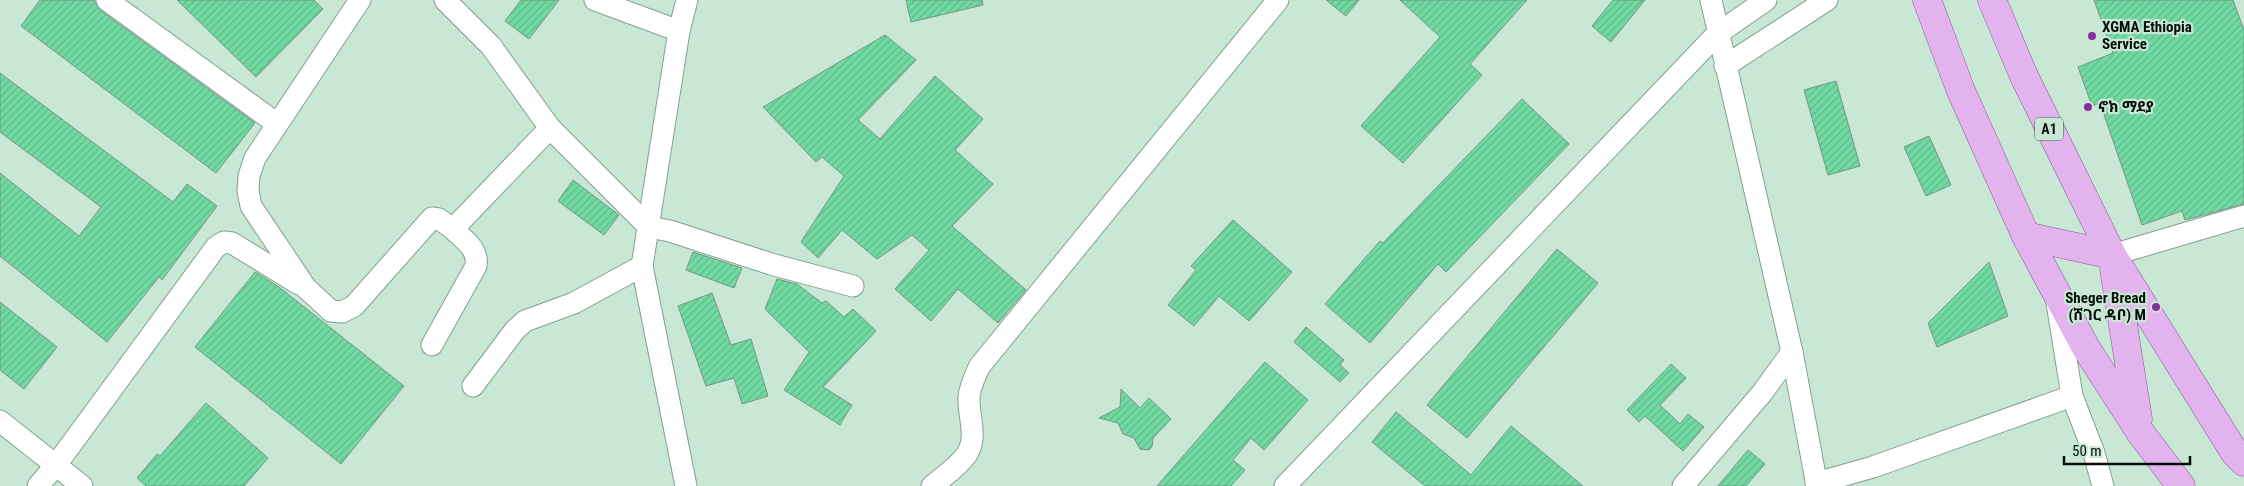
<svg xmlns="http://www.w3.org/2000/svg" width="2244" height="486" viewBox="0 0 2244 486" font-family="'Roboto Condensed','Noto Sans Ethiopic',sans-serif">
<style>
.building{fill:url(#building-hatch);stroke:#799584}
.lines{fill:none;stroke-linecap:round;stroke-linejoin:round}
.minor-casing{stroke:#84a190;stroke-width:23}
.major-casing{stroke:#895896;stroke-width:29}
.minor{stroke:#fff;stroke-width:21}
.major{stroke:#e3b3ee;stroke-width:28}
.poi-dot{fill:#872e9b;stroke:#c8e7d4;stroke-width:2}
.labels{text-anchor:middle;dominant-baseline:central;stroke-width:4.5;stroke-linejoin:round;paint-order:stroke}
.shield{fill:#c8e7d4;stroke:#404f45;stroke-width:1}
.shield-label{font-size:14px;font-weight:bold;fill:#050e08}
.poi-label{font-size:15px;font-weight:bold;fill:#050e08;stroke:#c8e7d4;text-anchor:start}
</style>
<defs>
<pattern id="building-hatch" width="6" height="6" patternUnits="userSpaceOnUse" patternTransform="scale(1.25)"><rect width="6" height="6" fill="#71daa3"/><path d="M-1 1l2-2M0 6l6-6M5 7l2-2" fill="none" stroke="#60ba8b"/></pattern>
</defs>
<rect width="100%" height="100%" fill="#c8e7d4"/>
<!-- building -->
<g class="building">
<path d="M 40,0 L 94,0 L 100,10 L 255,123 L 216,173 L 21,26 Z"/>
<path d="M 177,0 L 314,0 L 323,9 L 256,77 Z"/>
<path d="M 521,0 L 559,0 L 529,39 L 505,21 Z"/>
<path d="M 906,0 L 982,0 L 983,5 L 911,22 Z"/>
<path d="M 1326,0 L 1359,0 L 1346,16 Z"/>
<path d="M 1400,0 L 1527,0 L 1470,64 L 1482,75 L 1403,163 L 1361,126 L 1440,37 Z"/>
<path d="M 1613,0 L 1645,0 L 1611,42 L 1592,26 Z"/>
<path d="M 2094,0 L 2233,0 L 2244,30 L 2244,204 L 2185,220 L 2182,211 L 2142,225 L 2100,103 L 2092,106 L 2078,67 L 2113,53 Z"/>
<path d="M 885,35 L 916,60 L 858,120 L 880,139 L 935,76 L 983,119 L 955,150 L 993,184 L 952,226 L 1026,290 L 998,323 L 958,289 L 931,321 L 895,289 L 929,250 L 912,235 L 877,259 L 842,230 L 818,258 L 801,242 L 844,176 L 822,157 L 816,162 L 763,107 Z"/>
<path d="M 0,73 L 173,202 L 187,184 L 217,206 L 162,280 L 159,277 L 107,342 L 0,256 L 0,173 L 79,236 L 101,207 L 0,132 Z"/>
<path d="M 1836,81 L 1860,166 L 1828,175 L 1804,90 Z"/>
<path d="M 1522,99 L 1569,144 L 1446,272 L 1438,264 L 1370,343 L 1325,304 L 1380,241 L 1383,243 Z"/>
<path d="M 1929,136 L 1951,185 L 1926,196 L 1904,147 Z"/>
<path d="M 573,180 L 619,215 L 604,235 L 558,201 Z"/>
<path d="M 1233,220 L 1292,272 L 1249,321 L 1219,296 L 1194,326 L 1168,305 L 1196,270 L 1191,266 Z"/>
<path d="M 1557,249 L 1598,283 L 1467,438 L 1427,405 Z"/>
<path d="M 693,252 L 742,268 L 734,288 L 686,270 Z"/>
<path d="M 1989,262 L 2008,316 L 1937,347 L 1928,323 Z"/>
<path d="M 255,272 L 279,287 L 404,386 L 341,464 L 195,347 Z"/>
<path d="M 777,279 L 797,284 L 822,303 L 826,301 L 844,317 L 853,309 L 876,331 L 823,387 L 852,405 L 840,425 L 784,390 L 809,352 L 765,309 Z"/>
<path d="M 712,293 L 731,345 L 751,339 L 768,396 L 742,404 L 734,378 L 706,386 L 678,306 Z"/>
<path d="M 0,302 L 57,347 L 24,389 L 0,370 Z"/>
<path d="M 1306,327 L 1344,360 L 1340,365 L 1349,373 L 1340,382 L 1294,342 Z"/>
<path d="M 1265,362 L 1308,400 L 1264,450 L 1251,438 L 1233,460 L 1245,470 L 1231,486 L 1157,486 Z"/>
<path d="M 1671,364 L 1686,378 L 1660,405 L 1680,424 L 1688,414 L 1704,427 L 1683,451 L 1645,416 L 1639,422 L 1627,410 Z"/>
<path d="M 1121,389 L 1140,408 L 1149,398 L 1171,419 L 1153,438 L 1152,447 L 1149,450 L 1140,449 L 1134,438 L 1123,434 L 1118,423 L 1099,418 L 1120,407 Z"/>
<path d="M 206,403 L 268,458 L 244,486 L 146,486 L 137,478 L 157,454 L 160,456 Z"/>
<path d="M 1396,412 L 1471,475 L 1511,426 L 1583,486 L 1425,486 L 1372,442 Z"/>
<path d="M 1748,450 L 1765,464 L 1746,486 L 1718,486 Z"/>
</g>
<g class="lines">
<defs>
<g id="minor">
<path d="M 107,0 L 276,123"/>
<path d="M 360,0 L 255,158 L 249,176 L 248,191 L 251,206 L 306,288 L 331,311 L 342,312 L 354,306 L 432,218 L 439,219 L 453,229 L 550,128"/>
<path d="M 445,0 L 491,46 L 550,128 L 649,227 L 670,231 L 771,264 L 853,286"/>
<path d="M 595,0 L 679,31"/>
<path d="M 1711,0 L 1792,352 L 1817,486"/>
<path d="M 1725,66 L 1827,0"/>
<path d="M 2112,255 L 2244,216"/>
<path d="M 2057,303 L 2072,396 L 2094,453 L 2103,486"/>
<path d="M 432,345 L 476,266 C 479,249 464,240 453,229"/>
<path d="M 473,386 L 515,330 L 525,321 L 574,303 L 642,266"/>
<path d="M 0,421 L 82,486"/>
<path d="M 1816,483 L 1873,467 L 2072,396"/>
<path d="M 38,486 L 56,465 L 216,247 L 224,242 L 232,243 L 299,284"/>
<path d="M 686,486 L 642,266 L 679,31 L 687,0"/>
<path d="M 932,486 C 944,476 958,467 967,454 C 978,437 968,416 969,397 C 970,386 975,377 979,367 L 1278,0"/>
<path d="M 1285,486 L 1717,34 L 1766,0"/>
<path d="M 1683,486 L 1762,393 L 1792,352"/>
</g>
<g id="major">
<path d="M 1927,0 L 1961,91 L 2026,236 L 2086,348 L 2140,432 L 2181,486"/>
<path d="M 1992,0 L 2023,74 L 2112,255 L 2235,453 L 2244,462"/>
<path d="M 2026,236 L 2112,255"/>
<path d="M 2114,269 L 2138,419"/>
</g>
</defs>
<!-- minor casing -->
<use href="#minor" class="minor-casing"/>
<!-- major casing -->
<use href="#major" class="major-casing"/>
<!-- minor -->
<use href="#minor" class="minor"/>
<!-- major -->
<use href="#major" class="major"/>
</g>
<!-- markers -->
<g class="poi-dot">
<circle cx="2092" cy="36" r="5"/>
<circle cx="2088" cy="107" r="5"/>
<circle cx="2156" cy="307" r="5"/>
</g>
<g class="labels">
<!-- shield labels -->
<rect class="shield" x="2035" y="117.5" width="28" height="23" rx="4"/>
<g class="shield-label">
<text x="2049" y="129">A1</text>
</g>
<!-- poi labels -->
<g class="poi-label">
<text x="2102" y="27">XGMA Ethiopia<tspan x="2102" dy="17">Service</tspan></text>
<text x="2098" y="107">ኖክ ማደያ</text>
<text x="2146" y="298" text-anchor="end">Sheger Bread<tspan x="2146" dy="17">(ሸገር ዳቦ) M</tspan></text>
</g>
</g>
<!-- scale -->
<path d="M2064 456v8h126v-8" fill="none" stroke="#050e08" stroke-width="2.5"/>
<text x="2072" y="456" font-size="15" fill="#050e08" stroke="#c8e7d4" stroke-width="4" paint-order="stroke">50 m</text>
</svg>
